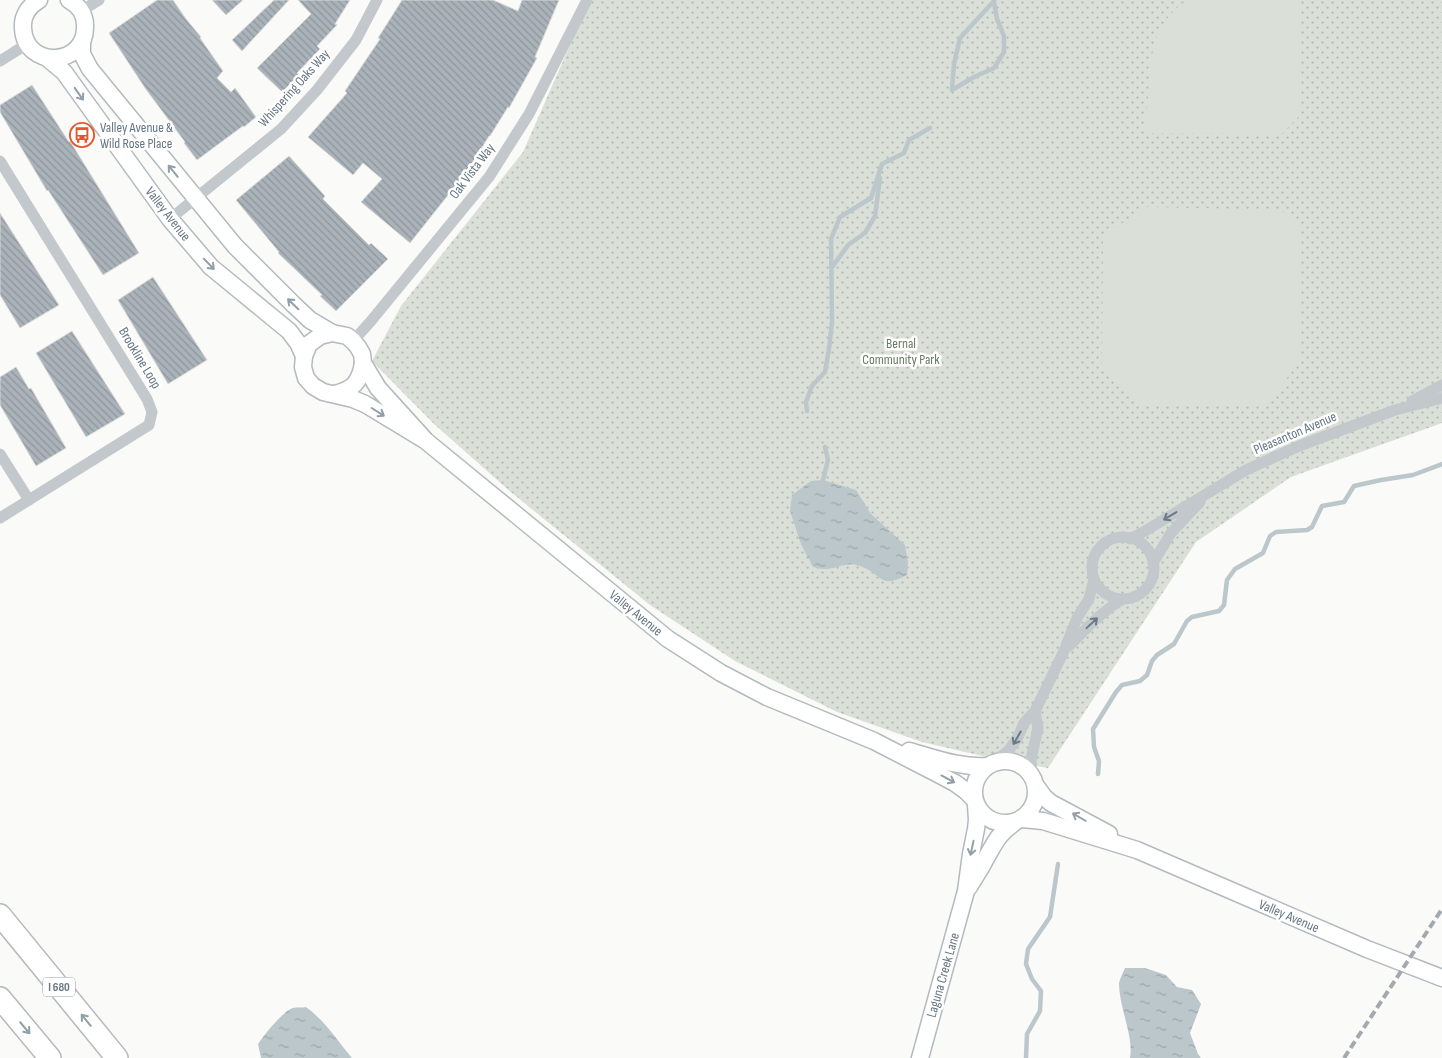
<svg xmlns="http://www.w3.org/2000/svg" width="1442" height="1058" viewBox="0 0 1442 1058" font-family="'Sofia Sans Condensed',sans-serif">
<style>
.grass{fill:url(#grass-dots)}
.garden{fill:#dadfd7}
.water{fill:url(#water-ripples)}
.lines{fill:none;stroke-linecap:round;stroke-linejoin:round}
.stream{stroke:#bbc7cb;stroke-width:4.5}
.building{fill:url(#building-back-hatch);stroke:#dcdcda}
.secondary-casing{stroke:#b3babf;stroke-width:19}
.highway-casing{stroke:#b4b9bd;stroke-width:24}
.street{stroke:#c3c8cc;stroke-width:11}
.secondary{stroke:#fff;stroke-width:16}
.highway{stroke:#fff;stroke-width:21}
.rail{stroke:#a2aab0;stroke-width:4;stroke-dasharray:8 4;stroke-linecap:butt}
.oneway{stroke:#939fa8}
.oneway2{stroke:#6a7a87}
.labels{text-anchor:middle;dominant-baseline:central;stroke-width:5;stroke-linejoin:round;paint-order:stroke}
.shield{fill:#fff;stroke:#939fa8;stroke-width:1}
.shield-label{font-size:12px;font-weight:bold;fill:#657683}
.street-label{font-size:14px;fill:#657683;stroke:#fff}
.poi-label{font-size:14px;fill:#657683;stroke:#fff;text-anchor:start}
.park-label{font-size:14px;fill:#687a64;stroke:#fff}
</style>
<defs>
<pattern id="grass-dots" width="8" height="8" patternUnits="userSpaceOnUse" patternTransform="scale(1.25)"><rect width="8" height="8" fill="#dadfd7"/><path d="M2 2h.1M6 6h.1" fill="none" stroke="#b4b9b4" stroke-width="1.8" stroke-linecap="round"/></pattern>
<pattern id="water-ripples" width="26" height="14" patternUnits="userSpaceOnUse" patternTransform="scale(1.25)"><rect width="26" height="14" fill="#bbc7cb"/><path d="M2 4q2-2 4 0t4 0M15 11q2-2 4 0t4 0" fill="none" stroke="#9ca6aa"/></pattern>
<pattern id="building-back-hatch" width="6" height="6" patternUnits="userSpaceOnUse" patternTransform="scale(1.25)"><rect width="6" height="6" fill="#aab3b9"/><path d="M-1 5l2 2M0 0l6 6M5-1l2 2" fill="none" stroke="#8e969c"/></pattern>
</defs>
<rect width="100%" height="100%" fill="#fafaf8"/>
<!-- grass -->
<path class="grass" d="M 590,0 L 1442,0 L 1442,423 L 1291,477 L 1196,542 L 1048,768 L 978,755 L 922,742 L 837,712 L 735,661 L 650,605 L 512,493 L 434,424 L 372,361 L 401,306 L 523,152 Z"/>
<!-- garden -->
<g class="garden">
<path d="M 1187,0 L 1300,0 L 1299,116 L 1282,134 L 1145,133 C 1146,116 1148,99 1149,82 C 1152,46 1156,22 1187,0 Z"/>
<path d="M 1147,207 L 1281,210 L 1299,227 L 1299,360 L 1269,405 L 1141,404 L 1102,365 L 1103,236 Z"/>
</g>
<!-- water -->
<g class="water">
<path d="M 823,480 L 856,490 L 871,514 L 905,545 L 908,562 L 907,575 C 879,590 883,574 860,566 C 848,561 837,569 825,569 C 821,569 817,568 813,567 L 801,544 L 790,511 L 792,495 L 811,481 Z"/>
<path d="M 1125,968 L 1145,968 L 1166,975 L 1177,987 L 1192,990 L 1201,1004 L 1190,1033 L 1198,1054 L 1201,1058 L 1130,1058 C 1134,1037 1119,1007 1119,983 C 1120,978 1123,973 1125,968 Z"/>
<path d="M 306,1007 C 325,1021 337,1040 352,1058 L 261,1058 L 258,1044 C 264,1035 283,1011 293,1008 C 297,1007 302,1008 306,1007 Z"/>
</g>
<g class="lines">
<!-- stream -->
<g class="stream">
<path d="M 952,89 L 954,64 L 960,38 L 994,1"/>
<path d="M 952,90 L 974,77 L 994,68 L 1004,52 L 1004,36 L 997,19 L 994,2"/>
<path d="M 833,266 L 848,245 L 865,233 L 875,216 L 880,178"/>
<path d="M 807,411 L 806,402 L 812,386 L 825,372 L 829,349 L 832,322 L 831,239 L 840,217 L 871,198 L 882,164 L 904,153 L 909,140 L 930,128"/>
<path d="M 823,480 L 828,460 L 825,447"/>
<path d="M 1098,774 L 1099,761 L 1094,747 L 1093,729 L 1116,692 L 1122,685 L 1140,681 L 1147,675 L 1152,661 L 1157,655 L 1174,644 L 1187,621 L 1192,617 L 1219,611 L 1224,605 L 1227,580 L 1235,569 L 1263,553 L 1270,536 L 1276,532 L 1307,530 L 1312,527 L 1322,506 L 1344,502 L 1354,486 L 1381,480 L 1413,475 L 1442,464"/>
<path d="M 1026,1058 L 1027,1034 L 1040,1011 L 1041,991 L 1032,979 L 1026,964 L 1028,949 L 1050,917 L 1058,864"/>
</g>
</g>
<!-- building -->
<g class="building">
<path d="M 157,0 L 173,0 L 186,19 L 201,37 L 200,38 L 223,71 L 217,78 L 231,92 L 235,88 L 256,117 L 244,127 L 243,126 L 197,160 L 184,143 L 185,142 L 145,88 L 109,33 Z"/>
<path d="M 212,0 L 243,0 L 226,15 Z"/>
<path d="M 274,0 L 289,0 L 242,51 L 232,40 Z"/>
<path d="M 298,0 L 350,0 L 335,24 L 337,25 L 317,46 L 320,49 L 297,73 L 299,75 L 282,92 L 257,68 L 311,14 Z"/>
<path d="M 402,0 L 493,0 L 518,11 L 522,0 L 559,0 L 535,57 L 537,58 L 509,108 L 508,107 L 490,136 L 489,136 L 468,170 L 410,243 L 361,202 L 382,179 L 363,163 L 353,175 L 308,137 L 347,93 L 345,91 L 380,39 L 378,38 Z"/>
<path d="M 32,85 L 69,142 L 70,141 L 139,253 L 103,275 L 48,190 L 47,191 L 0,112 L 0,105 Z"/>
<path d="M 289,156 L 325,196 L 323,199 L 369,245 L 371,243 L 388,259 L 336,311 L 320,296 L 322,295 L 278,253 L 279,252 L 236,200 Z"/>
<path d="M 0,213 L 59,305 L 20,328 L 0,295 Z"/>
<path d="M 153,277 L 207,360 L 168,384 L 118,300 Z"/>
<path d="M 72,331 L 125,414 L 86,437 L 36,353 Z"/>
<path d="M 16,367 L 29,389 L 31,388 L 66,448 L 36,466 L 0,405 L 0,377 Z"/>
</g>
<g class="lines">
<defs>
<g id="secondary">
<path d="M 39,0 C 29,6 22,16 23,28 C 25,70 87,67 85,25 C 85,14 78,5 69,0"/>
<path d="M 82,42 L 82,54 L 90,69 L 235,246 L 294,305 L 310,320 L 332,333"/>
<path d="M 47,58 L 64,72 L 170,219 L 211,267 L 289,331 L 298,343 L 304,356"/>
<path d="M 334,394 C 353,390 360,382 363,363"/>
<path d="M 426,441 L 365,404 L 353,399 L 323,392 L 313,386 L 306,378 L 303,367 L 304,356 L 309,344 L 320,336 L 332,333 L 347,336 L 353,341 L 358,347 L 362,354 L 363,363 L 378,388 L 426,441 L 668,639 L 721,673 L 767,697 L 874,741 L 936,773 L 955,783 L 966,791 L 974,799"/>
<path d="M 909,751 C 935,758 960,768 987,766"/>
<circle cx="1005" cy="792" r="31"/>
<path d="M 1036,786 L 1044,797 L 1051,803 L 1109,834"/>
<path d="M 1022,819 L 1043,821 L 1137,850 L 1367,949 L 1442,978"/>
<path d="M 969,887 C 974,878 980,870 985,860 C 995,843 997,835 1014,823"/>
<path d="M 920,1058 L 966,891 L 971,854 L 976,829 L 977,820 L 976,805"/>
</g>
<g id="highway">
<path d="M 0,915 L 117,1058"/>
<path d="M 0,998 L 50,1058"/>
</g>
</defs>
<!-- secondary casing -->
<use href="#secondary" class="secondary-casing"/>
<!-- highway casing -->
<use href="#highway" class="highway-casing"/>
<!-- street -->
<g class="street">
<path d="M 81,11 L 99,0"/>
<path d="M 0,61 L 27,44"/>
<path d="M 0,161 L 147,399 L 152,412 L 149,425 L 0,518"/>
<path d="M 170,219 L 281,129 L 317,90 L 356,40 L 377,0"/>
<path d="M 353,341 L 371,321 L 489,177 L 529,114 L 587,0"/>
<path d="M 1412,401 L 1442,385"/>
<path d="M 0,454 L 29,500"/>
<circle cx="1123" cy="568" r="31"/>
<path d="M 1130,539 L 1145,531 L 1246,470 L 1299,446 L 1395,410 L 1442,398"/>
<path d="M 1153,563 L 1171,533 L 1200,502"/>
<path d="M 1069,646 C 1086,629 1102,611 1123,599"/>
<path d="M 994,762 L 1009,750 L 1018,737 L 1024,723 L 1035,711 L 1064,651 L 1077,618 L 1089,599 L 1094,579"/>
<path d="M 1032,775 L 1031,759 L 1038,728 L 1035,711"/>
</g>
<!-- secondary -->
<use href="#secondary" class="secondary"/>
<!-- highway -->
<use href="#highway" class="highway"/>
<!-- rail -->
<path class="rail" d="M 1344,1058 L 1442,909"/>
</g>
<!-- one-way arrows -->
<defs><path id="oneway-shaft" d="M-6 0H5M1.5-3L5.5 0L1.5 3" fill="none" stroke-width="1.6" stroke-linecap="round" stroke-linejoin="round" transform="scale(1.25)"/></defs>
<g class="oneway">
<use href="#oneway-shaft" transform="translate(79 94) rotate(55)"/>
<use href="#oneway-shaft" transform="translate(173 171) rotate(-129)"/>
<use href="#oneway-shaft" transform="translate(209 264) rotate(46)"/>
<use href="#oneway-shaft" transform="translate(293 304) rotate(-136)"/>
<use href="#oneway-shaft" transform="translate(378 412) rotate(32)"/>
<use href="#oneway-shaft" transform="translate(948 779) rotate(28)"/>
<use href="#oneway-shaft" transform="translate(1079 817) rotate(-150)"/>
<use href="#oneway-shaft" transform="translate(972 848) rotate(102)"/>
<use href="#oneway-shaft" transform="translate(86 1020) rotate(-129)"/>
<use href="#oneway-shaft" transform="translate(25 1028) rotate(50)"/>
</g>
<g class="oneway2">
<use href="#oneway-shaft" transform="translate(1170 516) rotate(149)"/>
<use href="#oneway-shaft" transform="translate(1092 623) rotate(-43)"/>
<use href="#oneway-shaft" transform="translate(1017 738) rotate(120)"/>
</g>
<!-- icons -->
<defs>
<symbol id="bus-ring" viewBox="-11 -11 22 22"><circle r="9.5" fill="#fff" stroke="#e4572e" stroke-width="1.5"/><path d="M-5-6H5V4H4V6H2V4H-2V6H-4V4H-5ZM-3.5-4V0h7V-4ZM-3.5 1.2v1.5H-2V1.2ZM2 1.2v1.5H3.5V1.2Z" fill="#e4572e"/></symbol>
</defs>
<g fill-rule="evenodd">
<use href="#bus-ring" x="68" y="121" width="28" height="28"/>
</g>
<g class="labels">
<!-- shield labels -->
<rect class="shield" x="43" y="977.5" width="32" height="19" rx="4"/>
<g class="shield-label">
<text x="59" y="987">I 680</text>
</g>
<!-- street labels -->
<g class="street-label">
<text transform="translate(294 88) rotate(-48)">Whispering Oaks Way</text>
<text transform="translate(472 171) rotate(-53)">Oak Vista Way</text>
<text transform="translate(168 214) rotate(52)">Valley Avenue</text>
<text transform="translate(140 358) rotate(59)">Brookline Loop</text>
<text transform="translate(1295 433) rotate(-23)">Pleasanton Avenue</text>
<text transform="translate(636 613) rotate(39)">Valley Avenue</text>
<text transform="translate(1289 916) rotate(23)">Valley Avenue</text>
<text transform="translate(943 975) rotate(-74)">Laguna Creek Lane</text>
</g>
<!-- poi labels -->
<g class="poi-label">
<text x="100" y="127">Valley Avenue &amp;<tspan x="100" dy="16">Wild Rose Place</tspan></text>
</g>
<!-- park labels -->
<g class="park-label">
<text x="901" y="343">Bernal<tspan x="901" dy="16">Community Park</tspan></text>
</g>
</g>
</svg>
